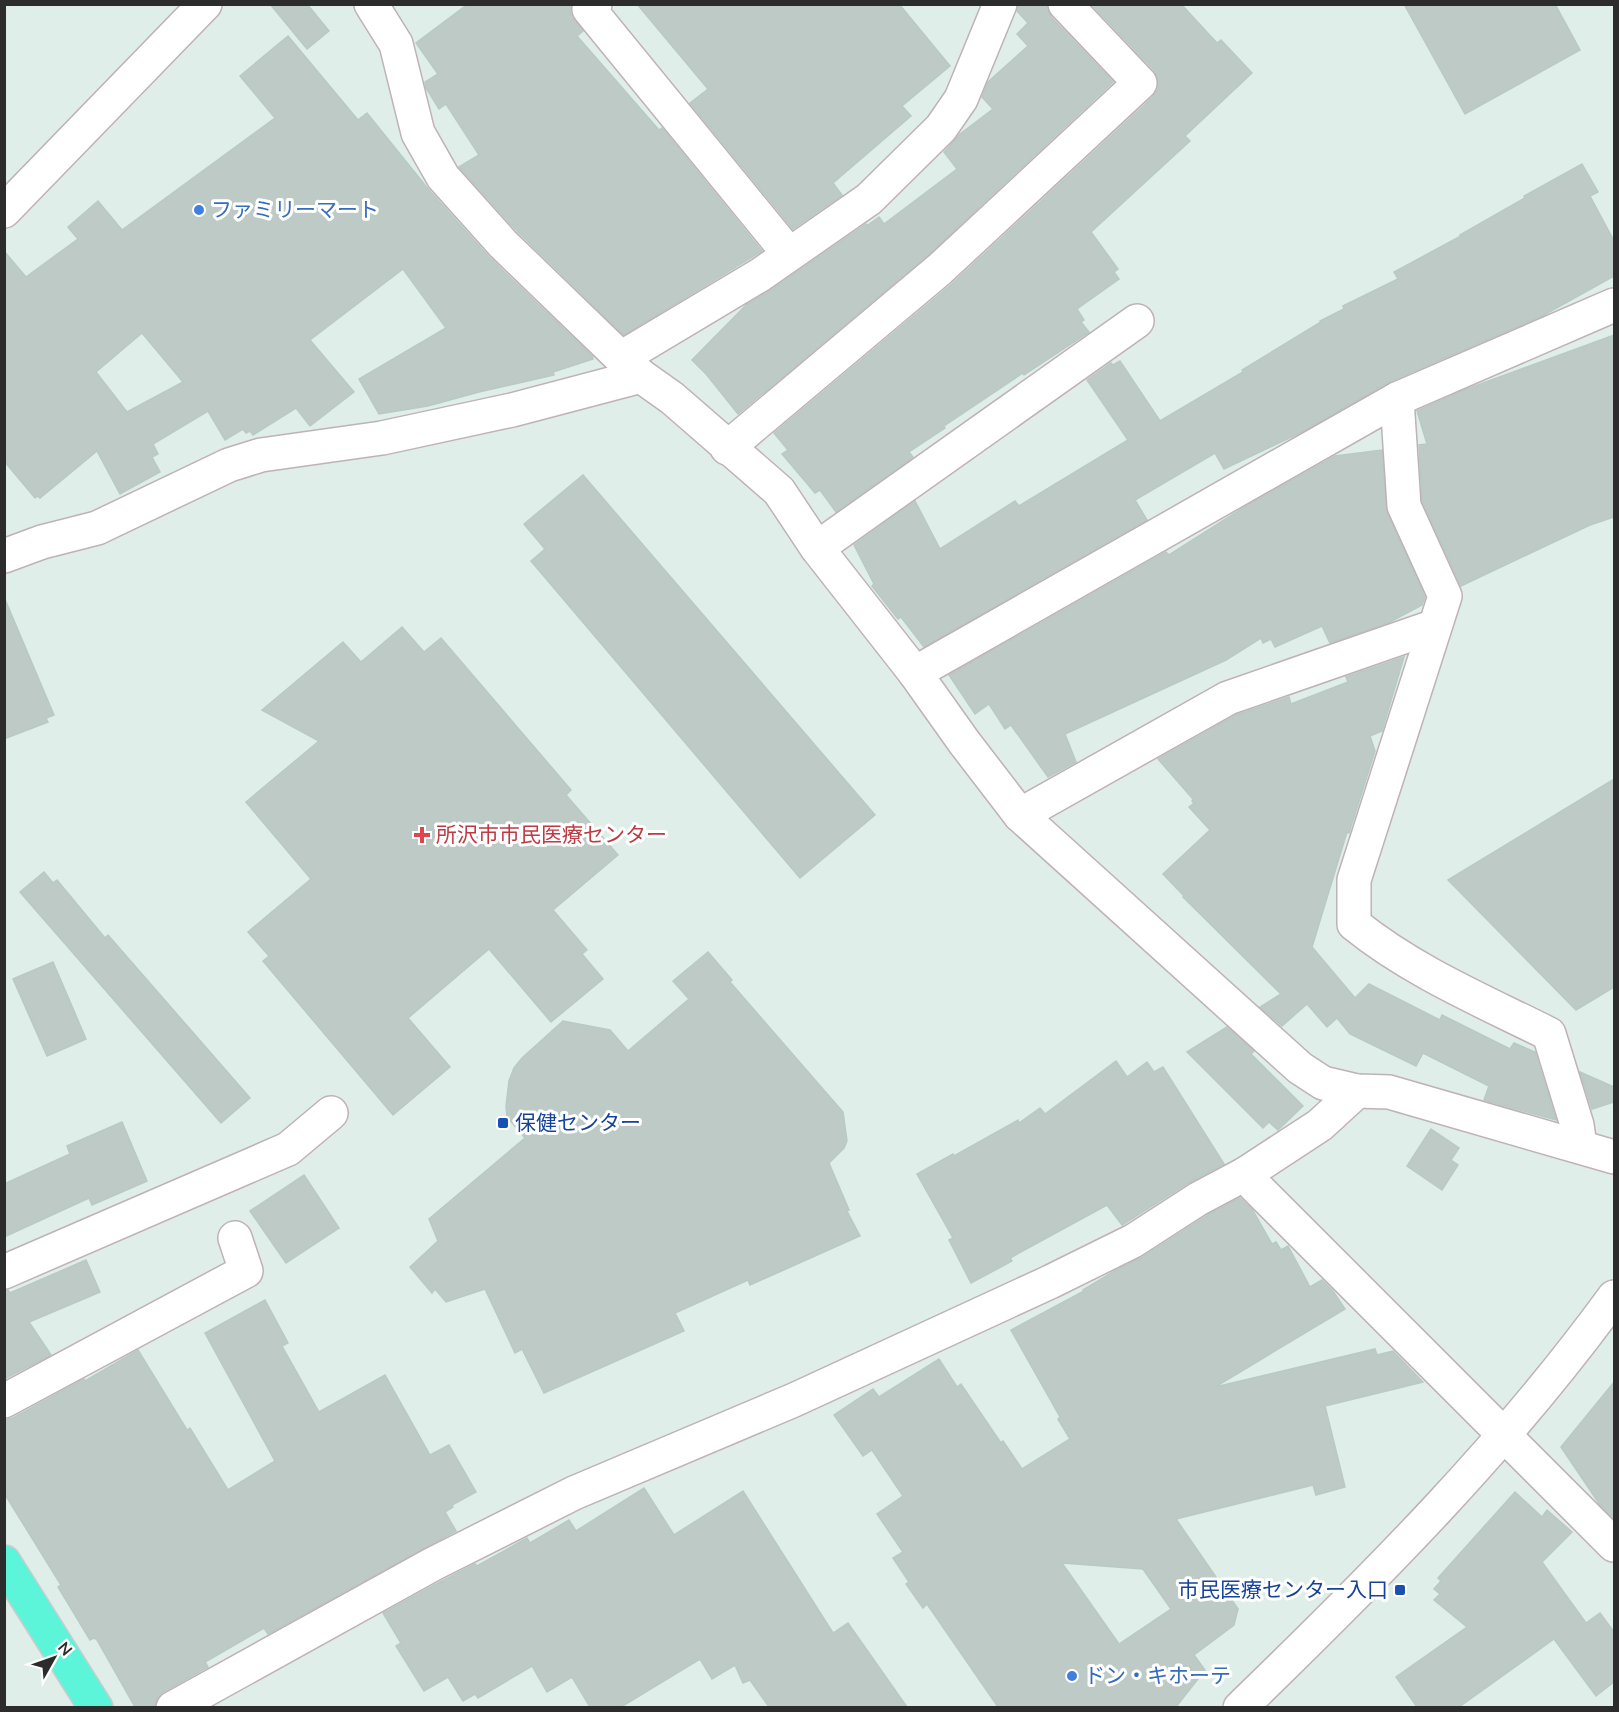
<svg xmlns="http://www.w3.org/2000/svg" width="1619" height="1712" viewBox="0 0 1619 1712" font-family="'Nunito Sans','Noto Sans JP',sans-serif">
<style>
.building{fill:#becac5;stroke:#b8cac4;stroke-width:1.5;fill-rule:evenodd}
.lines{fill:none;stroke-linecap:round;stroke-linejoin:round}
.minor-casing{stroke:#c0b2b4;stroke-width:36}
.major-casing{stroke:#ccc;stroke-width:36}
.minor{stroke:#fff;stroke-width:33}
.major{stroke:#5cf5da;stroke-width:33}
.shop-dot{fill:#3f7fe0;stroke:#fff;stroke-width:2}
.health-dot{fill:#e0444e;stroke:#fff;stroke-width:2}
.transit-dot{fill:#1a4fb4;stroke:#fff;stroke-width:2}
.labels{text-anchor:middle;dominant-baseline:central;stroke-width:6;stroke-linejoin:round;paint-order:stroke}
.shop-label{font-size:21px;fill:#366cbe;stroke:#fff;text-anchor:start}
.health-label{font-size:21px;fill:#be3a42;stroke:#fff;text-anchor:start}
.transit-label{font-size:21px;fill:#164399;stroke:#fff;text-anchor:start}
</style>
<rect width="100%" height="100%" fill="#dfeee8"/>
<!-- building -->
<g class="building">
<path d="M 270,4 L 307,4 L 329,31 L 307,49 Z"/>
<path d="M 468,4 L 571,4 L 571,13 L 583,31 L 577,36 L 659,130 L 662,128 L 762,251 L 624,335 L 517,231 L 459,167 L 479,155 L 446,104 L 439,109 L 426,88 L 425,82 L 438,74 L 416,43 Z"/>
<path d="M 637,4 L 899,4 L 950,66 L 902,106 L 911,116 L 833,183 L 842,195 L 793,229 L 690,103 L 708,89 Z"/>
<path d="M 1018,4 L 1047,4 L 1051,17 L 1113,82 L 928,255 L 738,414 L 706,374 L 692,360 L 746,305 L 771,290 L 866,224 L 868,225 L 879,217 L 884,224 L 957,169 L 944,152 L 960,134 L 993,109 L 982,97 L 988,82 L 1028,46 L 1017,34 L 1028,23 L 1017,11 Z"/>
<path d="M 1091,4 L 1181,4 L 1217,43 L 1221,40 L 1252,73 L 1185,136 L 1190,141 L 1091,232 L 1118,269 L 1114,272 L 1119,279 L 1077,309 L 1084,320 L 1081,322 L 1089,332 L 1024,375 L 1023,373 L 944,426 L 945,428 L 909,452 L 913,457 L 836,512 L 820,490 L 815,493 L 782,454 L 788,450 L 774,433 L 953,283 L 1153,97 L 1158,89 L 1158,79 L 1154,70 Z"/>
<path d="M 1404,4 L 1555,4 L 1580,50 L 1465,114 Z"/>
<path d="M 288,36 L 358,120 L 367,113 L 429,190 L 489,257 L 592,356 L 593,359 L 553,372 L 554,375 L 479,392 L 428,406 L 379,414 L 359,379 L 446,328 L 403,269 L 310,340 L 354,392 L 310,426 L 296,408 L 253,435 L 250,431 L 246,433 L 243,429 L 225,440 L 208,411 L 153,444 L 158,454 L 152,457 L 160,472 L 120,494 L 97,451 L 40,498 L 37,496 L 35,498 L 4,461 L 4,251 L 26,277 L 78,239 L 68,227 L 98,201 L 122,230 L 275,118 L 240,76 ZM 142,333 L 183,382 L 127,412 L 96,372 Z"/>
<path d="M 1582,164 L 1598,192 L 1590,196 L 1614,241 L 1614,276 L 1542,316 L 1389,382 L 1304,431 L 1224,469 L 1215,453 L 1135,500 L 1147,520 L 924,647 L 901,617 L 898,619 L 872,586 L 874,584 L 854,545 L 915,501 L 940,549 L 1015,501 L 1019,506 L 1128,440 L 1087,380 L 1111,363 L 1113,365 L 1120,361 L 1160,421 L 1243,372 L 1242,370 L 1321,322 L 1320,321 L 1344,309 L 1343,306 L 1398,279 L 1394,272 L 1461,236 L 1460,235 L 1525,198 L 1524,196 Z"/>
<path d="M 1614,335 L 1614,517 L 1590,525 L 1461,586 L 1422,501 L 1419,445 L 1427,444 L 1417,411 L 1464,390 Z"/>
<path d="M 1382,450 L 1387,513 L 1425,597 L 1422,605 L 1390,622 L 1330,643 L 1322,626 L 1275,647 L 1271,639 L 1263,643 L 1261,638 L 1226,660 L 1065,734 L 1076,762 L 1048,777 L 1011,725 L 1005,729 L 989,704 L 975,714 L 949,675 L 1166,552 L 1169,555 L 1246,506 L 1335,456 Z"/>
<path d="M 583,475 L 875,815 L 800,878 L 531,561 L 545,549 L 524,524 Z"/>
<path d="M 4,597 L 54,715 L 46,718 L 48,722 L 4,739 Z"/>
<path d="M 402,627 L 424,652 L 441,638 L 571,790 L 566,795 L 618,855 L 553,910 L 587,950 L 582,954 L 603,979 L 551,1022 L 489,949 L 408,1018 L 450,1067 L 393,1115 L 263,961 L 269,956 L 248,932 L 311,879 L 246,802 L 319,741 L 262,710 L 343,642 L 361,662 Z"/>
<path d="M 1404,657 L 1382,731 L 1370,736 L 1375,751 L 1349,833 L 1347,832 L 1312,947 L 1355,998 L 1369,984 L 1440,1020 L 1442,1015 L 1510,1049 L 1514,1043 L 1535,1052 L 1556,1120 L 1484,1100 L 1489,1086 L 1423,1053 L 1416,1066 L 1350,1034 L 1337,1018 L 1327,1027 L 1307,1004 L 1282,1026 L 1260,1007 L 1281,994 L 1183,897 L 1184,896 L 1163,874 L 1210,830 L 1189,807 L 1194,803 L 1192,801 L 1193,799 L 1158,759 L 1236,715 L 1289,697 L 1291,704 L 1348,682 L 1346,677 Z"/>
<path d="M 1614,779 L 1614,987 L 1576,1010 L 1448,880 Z"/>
<path d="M 44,872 L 53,883 L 57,880 L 105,938 L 108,935 L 250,1098 L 221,1123 L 20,892 Z"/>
<path d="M 708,952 L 732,980 L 730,982 L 843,1112 L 847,1141 L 844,1148 L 829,1163 L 849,1210 L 847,1211 L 860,1236 L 750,1285 L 748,1280 L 675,1313 L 684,1331 L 544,1393 L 522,1349 L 515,1353 L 485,1289 L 446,1302 L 435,1289 L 432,1293 L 410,1267 L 438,1241 L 429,1219 L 525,1138 L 507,1117 L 506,1106 L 509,1081 L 514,1068 L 522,1058 L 563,1021 L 610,1030 L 628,1051 L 689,999 L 673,981 Z"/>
<path d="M 53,962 L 86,1039 L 47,1056 L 13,979 Z"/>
<path d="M 1227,1027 L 1254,1051 L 1251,1054 L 1303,1106 L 1278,1130 L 1269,1122 L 1263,1128 L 1187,1052 Z"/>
<path d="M 1116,1061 L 1127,1077 L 1147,1062 L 1154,1072 L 1163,1067 L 1224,1164 L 1188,1183 L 1122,1225 L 1107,1205 L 1010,1258 L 1012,1261 L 971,1283 L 949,1240 L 953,1238 L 917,1174 L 953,1154 L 954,1156 L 1018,1120 L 1019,1123 L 1040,1108 L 1045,1114 Z"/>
<path d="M 1580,1072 L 1614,1087 L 1614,1102 L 1592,1109 Z"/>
<path d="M 122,1122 L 147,1181 L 92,1205 L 89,1198 L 4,1237 L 4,1184 L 70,1154 L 67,1146 Z"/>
<path d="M 1431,1129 L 1459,1148 L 1451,1160 L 1458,1165 L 1442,1190 L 1407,1166 Z"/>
<path d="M 304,1175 L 339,1228 L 286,1263 L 250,1211 Z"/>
<path d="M 1240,1198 L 1252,1209 L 1272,1244 L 1276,1242 L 1281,1250 L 1288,1246 L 1310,1287 L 1322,1280 L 1333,1291 L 1345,1309 L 1215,1387 L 1375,1349 L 1377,1355 L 1393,1351 L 1423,1382 L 1325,1406 L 1345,1487 L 1316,1495 L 1313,1485 L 1176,1519 L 1238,1609 L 1234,1625 L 1194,1655 L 1205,1670 L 1176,1707 L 998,1707 L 927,1604 L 923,1608 L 906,1584 L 909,1582 L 893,1558 L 903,1552 L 877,1514 L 903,1496 L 872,1450 L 863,1456 L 834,1415 L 873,1389 L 879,1397 L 939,1359 L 957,1387 L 961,1384 L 1001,1443 L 1003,1441 L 1022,1469 L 1070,1439 L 1058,1419 L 1060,1417 L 1011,1330 L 1084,1291 L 1083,1290 L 1116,1270 L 1143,1257 L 1208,1215 ZM 1062,1563 L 1143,1569 L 1171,1609 L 1119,1644 Z"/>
<path d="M 86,1260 L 100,1292 L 29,1322 L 51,1355 L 4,1379 L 4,1290 L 8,1290 L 10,1293 Z"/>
<path d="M 265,1300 L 288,1343 L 282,1346 L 319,1412 L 385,1375 L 430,1455 L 449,1445 L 476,1492 L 452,1505 L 453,1507 L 445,1512 L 456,1531 L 268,1634 L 264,1628 L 205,1662 L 208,1667 L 163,1692 L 157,1699 L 154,1707 L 135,1707 L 97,1640 L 94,1638 L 90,1640 L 58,1587 L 61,1585 L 4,1493 L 4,1420 L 13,1418 L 84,1379 L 85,1381 L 138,1350 L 187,1430 L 190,1428 L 228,1490 L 275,1461 L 205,1333 Z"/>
<path d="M 1614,1382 L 1614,1519 L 1600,1505 L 1561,1447 Z"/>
<path d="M 644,1488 L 674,1535 L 743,1491 L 833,1633 L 848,1623 L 907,1707 L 769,1707 L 750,1680 L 743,1683 L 735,1665 L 712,1679 L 700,1659 L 621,1707 L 590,1707 L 572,1677 L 547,1692 L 532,1666 L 478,1698 L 475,1694 L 463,1701 L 448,1677 L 424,1691 L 396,1646 L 401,1643 L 383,1613 L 442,1581 L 475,1564 L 477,1566 L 527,1538 L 530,1543 L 569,1520 L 576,1531 Z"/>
<path d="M 1515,1492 L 1542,1517 L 1547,1510 L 1572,1532 L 1542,1562 L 1586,1623 L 1600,1613 L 1614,1632 L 1614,1682 L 1596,1696 L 1554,1639 L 1459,1707 L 1417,1707 L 1396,1677 L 1467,1627 L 1434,1600 L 1440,1594 L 1434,1589 L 1441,1581 L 1438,1578 Z"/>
</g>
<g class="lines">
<defs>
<g id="minor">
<path d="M 371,4 L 396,44 L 418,133 L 443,177 L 503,244 L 621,358 L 641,376 L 672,398 L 779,491 L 817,548 L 915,673 L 964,742 L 1020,815 L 1300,1068 L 1323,1083 L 1357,1091 L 1389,1092 L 1614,1157"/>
<path d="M 595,4 L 589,9 L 789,254"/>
<path d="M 4,211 L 205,4"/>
<path d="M 621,358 L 760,275 L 869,199 L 941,128 L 961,99 L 1000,4"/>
<path d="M 1397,399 L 1404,506 L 1445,596 L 1354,880 L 1354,924 C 1412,971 1483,1001 1549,1034 L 1577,1125 L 1580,1146"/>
<path d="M 727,448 L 940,269 L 1140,83 L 1065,4"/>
<path d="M 817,548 L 1137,321"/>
<path d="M 4,556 L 42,542 L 97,528 L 229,465 L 261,455 L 382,438 L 512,410 L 641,376"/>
<path d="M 915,673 L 1397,399 L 1614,305"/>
<path d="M 1020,815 L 1228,698 L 1435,626"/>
<path d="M 1245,1174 L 1256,1187 L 1614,1545"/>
<path d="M 4,1272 L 288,1149 L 331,1113"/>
<path d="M 4,1401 L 246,1271 L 235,1238"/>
<path d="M 173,1708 L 433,1564 L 574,1493 L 794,1400 L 1050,1282 L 1133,1241 L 1198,1199 L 1245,1174 L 1320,1125 L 1357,1091"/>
<path d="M 1240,1708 C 1373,1579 1505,1447 1614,1297"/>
</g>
<path id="major" d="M 4,1562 L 96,1708"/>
</defs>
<!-- minor casing -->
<use href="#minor" class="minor-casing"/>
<!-- major casing -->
<use href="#major" class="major-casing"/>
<!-- minor -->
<use href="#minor" class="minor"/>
<!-- major -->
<use href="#major" class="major"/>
</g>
<!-- markers -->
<g class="shop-dot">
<circle cx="199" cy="210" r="6"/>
<circle cx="1072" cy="1676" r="6"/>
</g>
<path class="health-dot" d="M419 826h6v6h6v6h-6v6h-6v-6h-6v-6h6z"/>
<g class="transit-dot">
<rect x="497" y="1117" width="12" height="12" rx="3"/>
<rect x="1394" y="1584" width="12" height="12" rx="3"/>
</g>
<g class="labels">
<!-- shop labels -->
<g class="shop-label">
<text x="211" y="210">ファミリーマート</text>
<text x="1084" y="1676">ドン・キホーテ</text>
</g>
<!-- health labels -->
<g class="health-label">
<text x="436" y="835">所沢市市民医療センター</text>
</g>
<!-- transit labels -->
<g class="transit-label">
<text x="515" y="1123">保健センター</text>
<text x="1388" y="1590" text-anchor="end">市民医療センター入口</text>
</g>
</g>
<!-- border -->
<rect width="1619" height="1712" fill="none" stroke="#2c2c2c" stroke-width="12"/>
<!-- north arrow -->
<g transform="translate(54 1658) rotate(50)" stroke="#ffffff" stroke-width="4.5" paint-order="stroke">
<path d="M0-4.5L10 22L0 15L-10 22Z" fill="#2c2c2c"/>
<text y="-9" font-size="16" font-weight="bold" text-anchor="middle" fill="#2c2c2c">N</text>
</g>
</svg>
